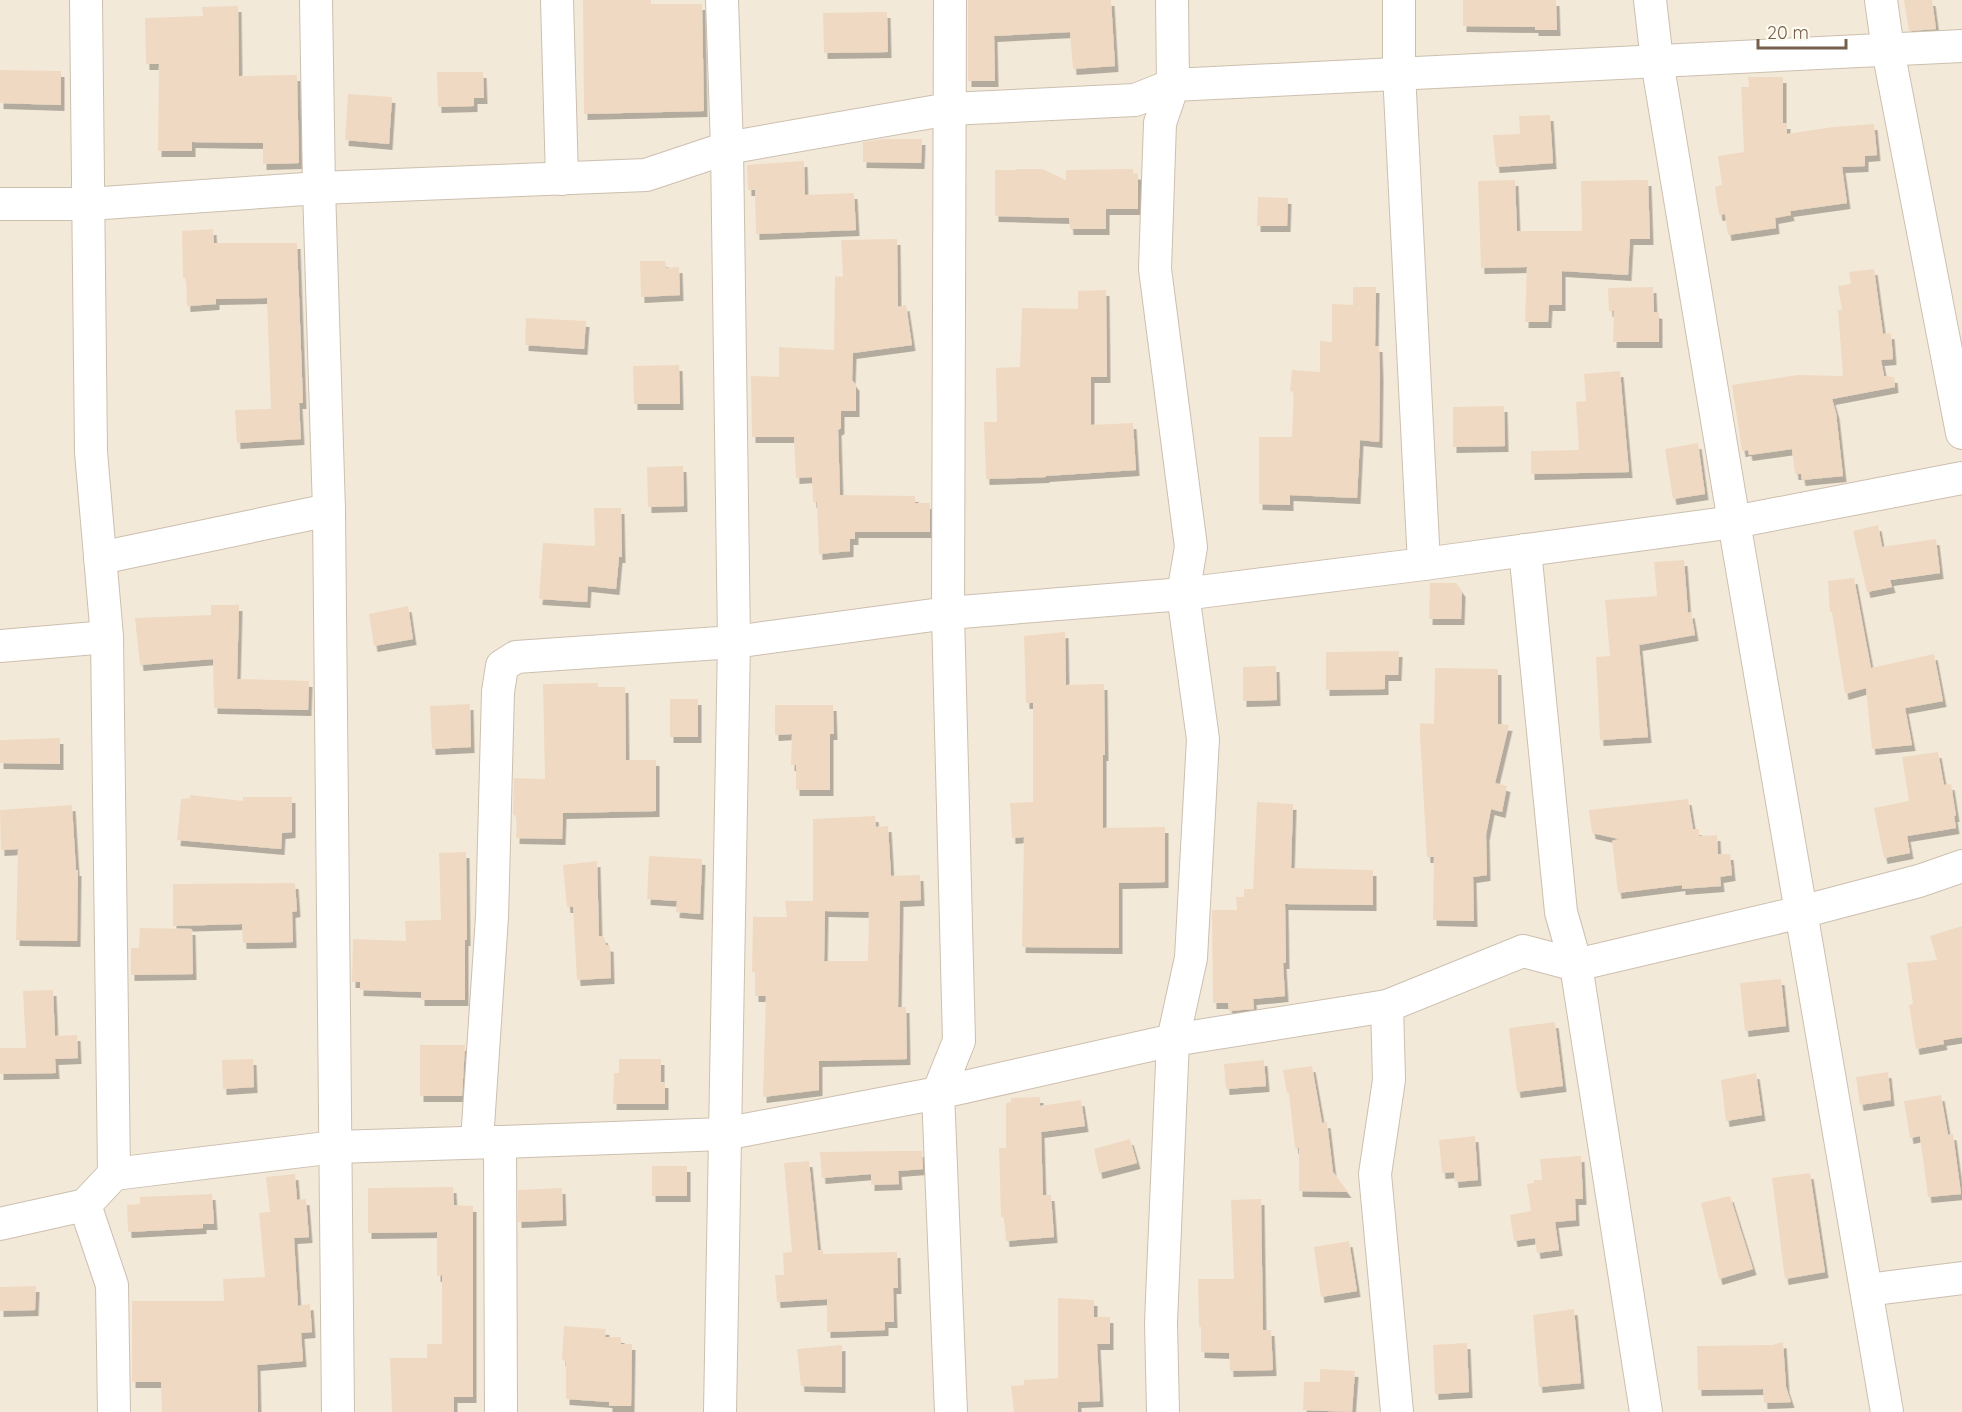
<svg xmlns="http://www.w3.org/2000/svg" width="1962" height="1412" viewBox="0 0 1962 1412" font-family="Quicksand,sans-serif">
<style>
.residential{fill:#f3e9d8}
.building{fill:#f0d9c2;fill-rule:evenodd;filter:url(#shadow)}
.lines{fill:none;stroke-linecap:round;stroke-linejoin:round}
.street-casing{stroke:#cdbfaf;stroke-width:34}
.street{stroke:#fff;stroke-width:32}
</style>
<defs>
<filter id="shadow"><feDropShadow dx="3.5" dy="6" stdDeviation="0" flood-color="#0004"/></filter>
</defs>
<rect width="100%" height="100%" fill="#fcf6e9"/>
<!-- residential -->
<rect class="residential" x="0" y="0" width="1962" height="1412"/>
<!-- building -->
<g class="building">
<path d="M 583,0 L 651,0 L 651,4 L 702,4 L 704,111 L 584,114 Z"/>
<path d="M 968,0 L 1111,0 L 1115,66 L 1073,69 L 1070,32 L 994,36 L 995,81 L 968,81 Z"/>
<path d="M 1463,0 L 1556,0 L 1557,30 L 1535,30 L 1535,27 L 1463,26 Z"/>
<path d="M 1904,0 L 1932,0 L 1936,29 L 1909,31 Z"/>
<path d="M 238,6 L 239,76 L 297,75 L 299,163 L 263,164 L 263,143 L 192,142 L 192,151 L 158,151 L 159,64 L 146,64 L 145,18 L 203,16 L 202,7 Z"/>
<path d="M 887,12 L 888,52 L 824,53 L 823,13 Z"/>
<path d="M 0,70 L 61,71 L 61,105 L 0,103 Z"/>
<path d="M 437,72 L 483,72 L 484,98 L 474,98 L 474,106 L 438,107 Z"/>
<path d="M 1748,77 L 1783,77 L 1783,123 L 1787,123 L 1787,134 L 1833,127 L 1874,124 L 1877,155 L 1865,156 L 1865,166 L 1842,167 L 1847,203 L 1790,211 L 1791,215 L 1775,218 L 1776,228 L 1728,235 L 1725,214 L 1719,215 L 1715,187 L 1722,185 L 1718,156 L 1744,152 L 1741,87 L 1749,87 Z"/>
<path d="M 348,94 L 392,97 L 389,144 L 345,140 Z"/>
<path d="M 1550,115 L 1553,163 L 1496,167 L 1493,135 L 1520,134 L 1519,116 Z"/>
<path d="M 884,139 L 922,139 L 921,163 L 863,162 L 863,142 Z"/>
<path d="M 804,161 L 805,195 L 854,193 L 856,230 L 756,234 L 755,190 L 748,190 L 747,165 Z"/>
<path d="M 1016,169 L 1042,169 L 1066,180 L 1066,170 L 1133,169 L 1133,173 L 1138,174 L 1138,209 L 1106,209 L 1106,229 L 1070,229 L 1069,218 L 995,216 L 995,170 L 1016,170 Z"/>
<path d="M 1515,180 L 1517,231 L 1582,231 L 1581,181 L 1648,180 L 1650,239 L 1630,239 L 1628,275 L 1562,271 L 1562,305 L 1549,305 L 1548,322 L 1525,322 L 1527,267 L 1481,268 L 1478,181 Z"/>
<path d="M 1258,197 L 1288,198 L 1287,226 L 1257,226 Z"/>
<path d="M 213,229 L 214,243 L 297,243 L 303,403 L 299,403 L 301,439 L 237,443 L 235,410 L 271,409 L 267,298 L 216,299 L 216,304 L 187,306 L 186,278 L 183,278 L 182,231 Z"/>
<path d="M 897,239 L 898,307 L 906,305 L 912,345 L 853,353 L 852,380 L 856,385 L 856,411 L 841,411 L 841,428 L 838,430 L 840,495 L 915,496 L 915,503 L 930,503 L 930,532 L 855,532 L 855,539 L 850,539 L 850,551 L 819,554 L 817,502 L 813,502 L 812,477 L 796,478 L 794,437 L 752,437 L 751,376 L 779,377 L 779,347 L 834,350 L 835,276 L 843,277 L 841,240 Z"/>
<path d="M 640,261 L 665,261 L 666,268 L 679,267 L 680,295 L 641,297 Z"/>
<path d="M 1874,269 L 1883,334 L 1891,333 L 1893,359 L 1881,360 L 1884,376 L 1894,377 L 1895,387 L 1832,399 L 1836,413 L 1843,476 L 1802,480 L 1801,474 L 1795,474 L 1792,449 L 1749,455 L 1748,450 L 1742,451 L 1732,385 L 1798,375 L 1843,376 L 1838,310 L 1842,310 L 1838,286 L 1851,284 L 1849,272 Z"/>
<path d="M 1353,287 L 1376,287 L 1375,346 L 1379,346 L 1380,375 L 1379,442 L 1360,440 L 1357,498 L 1290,495 L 1290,505 L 1259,504 L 1259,437 L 1292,437 L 1294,392 L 1290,391 L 1292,370 L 1320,372 L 1320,341 L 1332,342 L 1332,304 L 1353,305 Z"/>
<path d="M 1653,287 L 1654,312 L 1659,313 L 1659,342 L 1613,342 L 1614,311 L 1609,311 L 1608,288 Z"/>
<path d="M 1106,290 L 1107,377 L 1091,377 L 1091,425 L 1133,423 L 1136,470 L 1046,476 L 1046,477 L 986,479 L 984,422 L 997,422 L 996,368 L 1020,367 L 1022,308 L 1078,309 L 1078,291 Z"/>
<path d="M 526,318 L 586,321 L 584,349 L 525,345 Z"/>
<path d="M 679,365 L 680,404 L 634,404 L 633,366 Z"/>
<path d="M 1620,371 L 1629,472 L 1531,474 L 1531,451 L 1579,450 L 1576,402 L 1586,401 L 1584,374 Z"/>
<path d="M 1504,406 L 1505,446 L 1453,447 L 1453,407 Z"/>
<path d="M 1698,443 L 1705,494 L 1673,499 L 1665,449 Z"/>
<path d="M 683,466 L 684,506 L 648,507 L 647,467 Z"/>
<path d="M 594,508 L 621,508 L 622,557 L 619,557 L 616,589 L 588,586 L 587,602 L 539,599 L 543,543 L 595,546 Z"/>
<path d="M 1878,525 L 1882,547 L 1936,539 L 1940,573 L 1890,580 L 1892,587 L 1867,592 L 1853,531 Z"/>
<path d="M 1684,560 L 1688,613 L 1691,612 L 1695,635 L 1639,645 L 1648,737 L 1600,740 L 1596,657 L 1610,656 L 1605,600 L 1657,596 L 1654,562 Z"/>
<path d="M 1854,578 L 1871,668 L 1934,654 L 1943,701 L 1905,708 L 1912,745 L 1872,749 L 1866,688 L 1845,694 L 1832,612 L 1830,612 L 1828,581 Z"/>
<path d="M 1430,583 L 1456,583 L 1462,591 L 1461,619 L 1429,619 Z"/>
<path d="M 211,605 L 239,605 L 237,679 L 309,681 L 308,710 L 214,708 L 213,659 L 140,665 L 135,618 L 211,615 Z"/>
<path d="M 408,606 L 413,639 L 374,646 L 369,614 Z"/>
<path d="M 1065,632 L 1066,685 L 1104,684 L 1105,755 L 1103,755 L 1103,828 L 1165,827 L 1165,882 L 1119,883 L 1119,948 L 1022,947 L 1024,837 L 1012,838 L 1010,803 L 1033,802 L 1033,703 L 1026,703 L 1024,636 Z"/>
<path d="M 1399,651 L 1398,675 L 1385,675 L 1385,689 L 1326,690 L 1326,652 Z"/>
<path d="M 1276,666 L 1277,700 L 1243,701 L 1243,667 Z"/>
<path d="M 1435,668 L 1498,669 L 1498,724 L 1509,725 L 1495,783 L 1507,786 L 1502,812 L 1491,809 L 1486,835 L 1487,875 L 1473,877 L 1474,921 L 1433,920 L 1434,857 L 1427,857 L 1420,736 L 1420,723 L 1434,724 Z"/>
<path d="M 598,683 L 598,687 L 625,687 L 626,760 L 656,760 L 656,811 L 563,813 L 562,839 L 516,838 L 517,816 L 513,815 L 514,778 L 545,779 L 543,684 Z"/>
<rect x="670" y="699" width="28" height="38"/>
<path d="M 470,704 L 471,747 L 432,749 L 430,706 Z"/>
<path d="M 775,705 L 833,705 L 834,734 L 830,734 L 830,790 L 796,790 L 796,765 L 791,765 L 792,734 L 775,735 Z"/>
<path d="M 60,738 L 60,764 L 0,763 L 0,740 Z"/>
<path d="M 1938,752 L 1944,785 L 1951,784 L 1956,816 L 1954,816 L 1956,828 L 1907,836 L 1910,853 L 1884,858 L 1874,808 L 1909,801 L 1902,757 Z"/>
<path d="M 190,795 L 243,801 L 243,797 L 292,797 L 292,832 L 282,833 L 281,849 L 177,840 L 181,799 L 190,798 Z"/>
<path d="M 1688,799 L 1693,829 L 1699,829 L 1699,836 L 1717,835 L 1718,854 L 1730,854 L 1732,875 L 1720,877 L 1721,886 L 1682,889 L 1682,885 L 1618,893 L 1612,841 L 1619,839 L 1592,833 L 1589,810 Z"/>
<path d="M 1257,802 L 1293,804 L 1291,868 L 1373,870 L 1373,905 L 1285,904 L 1286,963 L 1283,963 L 1285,996 L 1253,999 L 1254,1009 L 1229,1011 L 1228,1003 L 1213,1003 L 1212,910 L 1237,910 L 1236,897 L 1244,897 L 1244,889 L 1253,889 Z"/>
<path d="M 72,805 L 76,870 L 78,870 L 77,941 L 16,940 L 18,849 L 1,850 L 0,810 Z"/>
<path d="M 875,816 L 876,827 L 888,826 L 891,876 L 920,875 L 921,900 L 900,901 L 898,1007 L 906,1007 L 907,1059 L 819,1061 L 819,1090 L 763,1097 L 766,996 L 755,996 L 755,972 L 752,972 L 753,917 L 787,917 L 785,901 L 813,901 L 813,819 ZM 825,911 L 869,912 L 868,961 L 824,961 Z"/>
<path d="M 466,852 L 467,940 L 465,940 L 465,1000 L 421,1000 L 421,992 L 360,990 L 360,982 L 352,982 L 353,939 L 406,941 L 405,921 L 441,920 L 439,853 Z"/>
<path d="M 649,856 L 702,859 L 700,914 L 676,912 L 677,901 L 647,899 Z"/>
<path d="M 597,861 L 599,936 L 604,937 L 606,945 L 610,946 L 611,978 L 577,980 L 573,907 L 567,907 L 563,865 Z"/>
<path d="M 295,883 L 297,911 L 292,912 L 293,942 L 243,943 L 242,924 L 173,926 L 173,884 Z"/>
<path d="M 1962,926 L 1962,1037 L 1943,1040 L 1944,1044 L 1916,1049 L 1909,1005 L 1913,1004 L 1907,963 L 1937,960 L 1930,936 Z"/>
<path d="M 140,928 L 192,929 L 193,974 L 131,975 L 131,948 L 139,948 Z"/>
<path d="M 1781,979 L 1786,1026 L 1745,1031 L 1740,983 Z"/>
<path d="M 53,990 L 55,1036 L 77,1035 L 78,1058 L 55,1059 L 56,1073 L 0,1074 L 0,1048 L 26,1048 L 23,991 Z"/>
<path d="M 1555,1022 L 1563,1086 L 1517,1092 L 1509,1028 Z"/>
<path d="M 420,1045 L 465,1045 L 462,1096 L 420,1096 Z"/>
<path d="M 253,1059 L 254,1087 L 223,1089 L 222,1060 Z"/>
<path d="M 619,1059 L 661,1059 L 661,1082 L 665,1082 L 665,1104 L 613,1104 L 614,1073 L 619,1073 Z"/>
<path d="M 1264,1060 L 1266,1086 L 1226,1089 L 1224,1064 Z"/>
<path d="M 1312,1066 L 1322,1123 L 1327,1122 L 1333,1172 L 1348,1192 L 1299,1191 L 1299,1148 L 1295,1148 L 1289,1093 L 1287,1093 L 1283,1070 Z"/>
<path d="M 1888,1072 L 1891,1100 L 1860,1105 L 1856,1077 Z"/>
<path d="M 1756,1073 L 1762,1115 L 1726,1121 L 1721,1080 Z"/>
<path d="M 1941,1095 L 1948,1135 L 1953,1134 L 1961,1194 L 1928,1197 L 1920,1136 L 1910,1138 L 1904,1101 Z"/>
<path d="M 1040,1097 L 1040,1106 L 1081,1100 L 1085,1126 L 1041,1132 L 1043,1195 L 1051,1195 L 1054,1237 L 1006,1241 L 1004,1217 L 1001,1217 L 999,1148 L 1006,1148 L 1006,1103 L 1011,1102 L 1011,1098 Z"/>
<path d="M 1475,1136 L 1478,1180 L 1455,1182 L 1454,1172 L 1442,1173 L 1439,1140 Z"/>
<path d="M 1130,1139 L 1137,1163 L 1099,1173 L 1094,1149 Z"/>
<path d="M 898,1151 L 922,1151 L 923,1169 L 898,1171 L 899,1184 L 871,1185 L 871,1174 L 822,1178 L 820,1152 Z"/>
<path d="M 1581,1156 L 1583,1199 L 1575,1199 L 1576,1220 L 1555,1222 L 1559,1250 L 1537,1253 L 1535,1238 L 1514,1241 L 1510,1215 L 1531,1211 L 1527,1184 L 1534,1183 L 1534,1180 L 1542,1180 L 1540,1159 Z"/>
<path d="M 809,1161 L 818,1250 L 823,1250 L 823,1254 L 897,1252 L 898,1288 L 893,1288 L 894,1322 L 885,1322 L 885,1330 L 827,1332 L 827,1299 L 777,1302 L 775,1275 L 784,1275 L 783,1253 L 792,1252 L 784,1163 Z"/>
<rect x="652" y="1166" width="35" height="30"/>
<path d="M 1810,1173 L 1825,1272 L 1785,1279 L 1772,1178 Z"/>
<path d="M 295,1174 L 297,1200 L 306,1199 L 309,1237 L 294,1238 L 298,1306 L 310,1304 L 312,1332 L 301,1333 L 303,1361 L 257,1365 L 258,1412 L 162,1412 L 161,1382 L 132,1382 L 132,1301 L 224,1301 L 223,1279 L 265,1277 L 259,1213 L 270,1212 L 266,1177 Z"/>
<path d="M 453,1187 L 454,1205 L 473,1206 L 473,1397 L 454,1397 L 454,1412 L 392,1412 L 390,1358 L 427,1358 L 427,1344 L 442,1344 L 442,1275 L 437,1276 L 437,1232 L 368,1233 L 368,1188 Z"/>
<path d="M 562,1188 L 563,1220 L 518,1222 L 518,1190 Z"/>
<path d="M 212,1194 L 214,1224 L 203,1224 L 203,1228 L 128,1232 L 127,1205 L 140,1204 L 140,1197 Z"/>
<path d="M 1730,1196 L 1753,1269 L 1719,1279 L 1701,1203 Z"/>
<path d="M 1261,1199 L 1263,1330 L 1271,1330 L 1273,1370 L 1230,1371 L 1229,1353 L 1201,1352 L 1201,1327 L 1199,1327 L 1198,1279 L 1234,1279 L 1231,1200 Z"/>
<path d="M 1349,1241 L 1357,1291 L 1321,1297 L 1314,1247 Z"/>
<path d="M 36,1286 L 35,1310 L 0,1311 L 0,1287 Z"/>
<path d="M 1058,1298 L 1094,1300 L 1094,1317 L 1110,1317 L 1110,1344 L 1097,1344 L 1100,1401 L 1078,1402 L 1078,1412 L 1014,1412 L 1011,1386 L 1024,1385 L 1024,1380 L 1058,1378 Z"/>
<path d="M 1574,1309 L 1581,1383 L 1539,1387 L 1533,1315 Z"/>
<path d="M 564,1326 L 606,1329 L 605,1337 L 621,1337 L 621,1344 L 632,1344 L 631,1406 L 609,1406 L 609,1402 L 566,1399 L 566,1361 L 562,1360 Z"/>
<path d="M 1783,1342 L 1786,1387 L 1791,1402 L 1764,1403 L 1763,1389 L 1698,1390 L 1697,1346 L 1772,1345 Z"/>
<path d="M 1467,1343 L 1469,1392 L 1435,1394 L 1433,1345 Z"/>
<path d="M 842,1345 L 842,1387 L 801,1386 L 797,1349 Z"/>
<path d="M 1320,1369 L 1355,1371 L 1352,1412 L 1303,1410 L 1304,1382 L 1320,1382 Z"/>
</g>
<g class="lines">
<defs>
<g id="street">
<path d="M 86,0 L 91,452 L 107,637 L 114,1174 L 85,1205 L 112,1285 L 114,1412"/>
<path d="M 316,0 L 319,188 L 329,510 L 338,1412"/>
<path d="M 557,0 L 562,179"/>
<path d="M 950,0 L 948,613 L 959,1041 L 938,1093 L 951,1412"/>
<path d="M 1399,0 L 1399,73 L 1424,564"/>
<path d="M 1650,0 L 1657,61 L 1734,522 L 1887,1412"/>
<path d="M 1881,0 L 1888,50 L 1962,433"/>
<path d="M 0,204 L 89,204 L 319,188 L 646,175 L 727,148 L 949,109 L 1135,100 L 1173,85 L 1962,46"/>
<path d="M 1525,550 L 1561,912 L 1576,965 L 1646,1412"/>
<path d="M 100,558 L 329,510"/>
<path d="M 0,646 L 107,637"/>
<path d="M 1387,1006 L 1389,1080 L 1375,1174 L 1397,1412"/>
<path d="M 477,1141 L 492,917 L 498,692 L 502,666 L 516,657 L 734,642 L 948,613 L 1183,594 L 1424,564 L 1734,522 L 1962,478"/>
<path d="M 114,1174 L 335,1147 L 496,1142"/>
<path d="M 0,1224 L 85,1205"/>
<path d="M 1867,1290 L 1962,1278"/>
<path d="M 501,1412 L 500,1142 L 724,1134 L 938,1093 L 1173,1040 L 1387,1006 L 1523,951 L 1576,965 L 1801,912 L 1919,881 L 1962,866"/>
<path d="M 720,1412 L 734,642 L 727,148 L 722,0"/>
<path d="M 1163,1412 L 1161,1322 L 1173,1040 L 1191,958 L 1203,739 L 1183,594 L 1191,547 L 1155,269 L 1160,123 L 1173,85 L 1172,0"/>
</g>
</defs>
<!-- street casing -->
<use href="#street" class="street-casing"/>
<!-- street -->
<use href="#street" class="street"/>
</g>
<!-- scale -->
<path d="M1758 39v9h88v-9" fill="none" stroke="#75604d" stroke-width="3"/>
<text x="1767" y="39" font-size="18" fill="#75604d" stroke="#fefaef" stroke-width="4.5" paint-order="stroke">20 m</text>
</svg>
